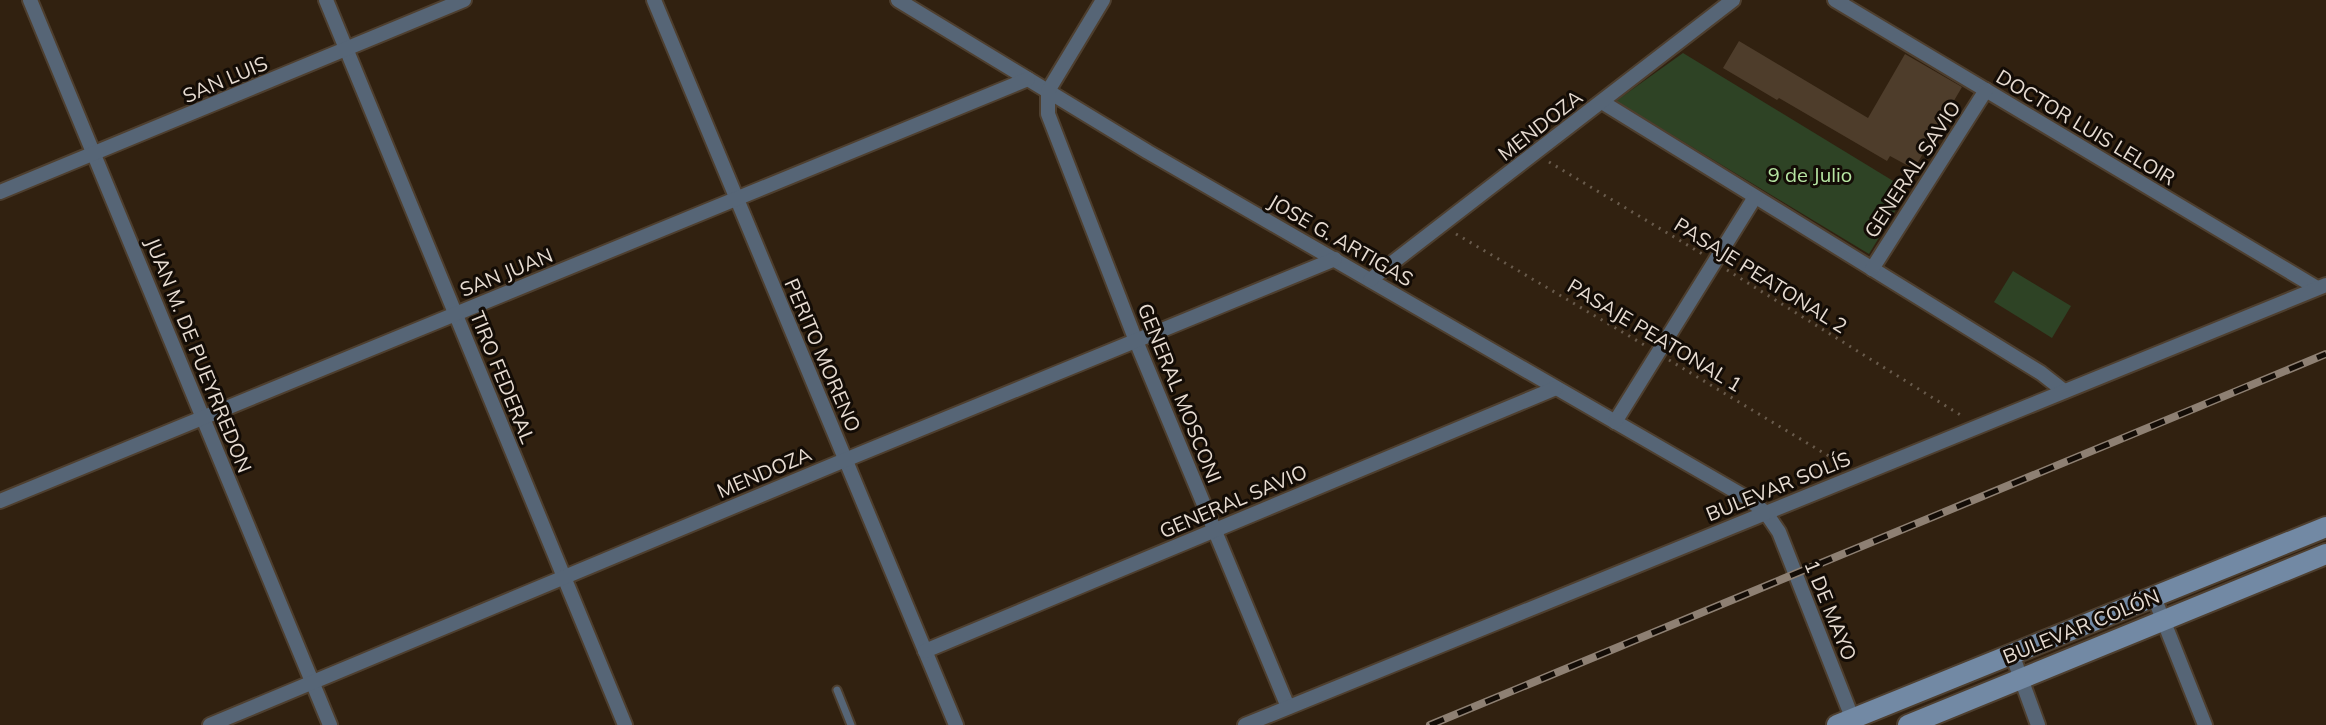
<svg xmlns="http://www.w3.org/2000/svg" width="2326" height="725" viewBox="0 0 2326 725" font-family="Mulish,sans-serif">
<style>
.green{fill:#2e4325}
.building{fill:#4e3d2b}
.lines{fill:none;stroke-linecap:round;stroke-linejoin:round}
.lane-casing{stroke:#4e3f2f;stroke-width:11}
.street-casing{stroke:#4e3f2f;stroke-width:18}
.secondary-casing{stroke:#4e3f2f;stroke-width:24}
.path{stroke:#695b4c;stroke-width:3;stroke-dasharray:2 6;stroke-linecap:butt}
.lane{stroke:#566576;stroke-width:7}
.street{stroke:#566576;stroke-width:14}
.secondary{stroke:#7289a4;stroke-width:20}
.rail-casing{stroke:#8e8073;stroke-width:8}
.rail{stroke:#130c06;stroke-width:5;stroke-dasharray:15;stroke-linecap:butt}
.labels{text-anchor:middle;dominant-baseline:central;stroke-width:6;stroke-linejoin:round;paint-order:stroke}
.street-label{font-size:20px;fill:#e7dcd2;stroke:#130c06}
.park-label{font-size:20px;fill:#b6e5a2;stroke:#130c06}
</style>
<rect width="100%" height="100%" fill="#312110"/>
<!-- green -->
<g class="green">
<path d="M 1683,53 L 1908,190 L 1869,254 L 1616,101 Z"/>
<path d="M 2013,271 L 2071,306 L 2052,338 L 1994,302 Z"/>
</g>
<!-- building -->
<path class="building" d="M 1739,41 L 1868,118 L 1905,54 L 1962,87 L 1914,169 L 1890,156 L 1887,161 L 1779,98 L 1777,100 L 1723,68 Z"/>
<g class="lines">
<defs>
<path id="lane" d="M 837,690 L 851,725"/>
<g id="street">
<path d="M 30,0 L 330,725"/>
<path d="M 326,0 L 625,725"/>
<path d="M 654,0 L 956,725"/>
<path d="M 898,0 L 1148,152 L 1747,498 L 1766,513 L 1779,532 L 1855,725"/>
<path d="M 1103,0 L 1048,91 L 1048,114 L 1136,341 L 1288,707"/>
<path d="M 1835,0 L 2317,288"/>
<path d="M 1602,102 L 2041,373 L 2064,391"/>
<path d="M 0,192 L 464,0"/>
<path d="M 1872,269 L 1986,90"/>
<path d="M 1370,280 L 1733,0"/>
<path d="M 1615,422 L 1755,197"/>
<path d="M 0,501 L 1028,79"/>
<path d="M 2154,597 L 2205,725"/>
<path d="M 925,651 L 1556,388"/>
<path d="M 2012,654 L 2038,725"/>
<path d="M 210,725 L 845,460 L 1335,259"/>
<path d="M 1245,725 L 2326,285"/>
</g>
<g id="secondary">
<path d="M 1837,725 L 2326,527"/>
<path d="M 1908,725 L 2326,554"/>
</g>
</defs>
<!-- lane casing -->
<use href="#lane" class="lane-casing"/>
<!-- street casing -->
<use href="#street" class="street-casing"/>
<!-- secondary casing -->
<use href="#secondary" class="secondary-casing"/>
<!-- path -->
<g class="path">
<path d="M 1549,162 L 1704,255"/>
<path d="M 1456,234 L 1646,346"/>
<path d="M 1727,270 L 1962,416"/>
<path d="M 1669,360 L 1842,464"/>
</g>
<!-- lane -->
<use href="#lane" class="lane"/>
<!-- street -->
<use href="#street" class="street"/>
<!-- secondary -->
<use href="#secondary" class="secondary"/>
<defs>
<path id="rail" d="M 1430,725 L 2326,354"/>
</defs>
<!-- rail casing -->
<use href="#rail" class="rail-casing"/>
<!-- rail -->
<use href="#rail" class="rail"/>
</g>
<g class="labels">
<!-- street labels -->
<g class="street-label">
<text transform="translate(225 79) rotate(-23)">SAN LUIS</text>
<text transform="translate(1540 125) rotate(-38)">MENDOZA</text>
<text transform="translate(2086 127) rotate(31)">DOCTOR LUIS LELOIR</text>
<text transform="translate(1912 169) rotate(-57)">GENERAL SAVIO</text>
<text transform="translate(1341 240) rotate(30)">JOSE G. ARTIGAS</text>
<text transform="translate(506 272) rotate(-22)">SAN JUAN</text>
<text transform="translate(1761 275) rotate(32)">PASAJE PEATONAL 2</text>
<text transform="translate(1655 335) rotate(31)">PASAJE PEATONAL 1</text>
<text transform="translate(199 355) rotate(68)">JUAN M. DE PUEYRREDON</text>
<text transform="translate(823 355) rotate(67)">PERITO MORENO</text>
<text transform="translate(503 377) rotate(68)">TIRO FEDERAL</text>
<text transform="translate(1180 393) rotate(68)">GENERAL MOSCONI</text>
<text transform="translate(764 472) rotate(-23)">MENDOZA</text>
<text transform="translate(1778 486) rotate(-22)">BULEVAR SOLÍS</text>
<text transform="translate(1233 501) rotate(-23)">GENERAL SAVIO</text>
<text transform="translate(1831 610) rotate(68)">1 DE MAYO</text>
<text transform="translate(2081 626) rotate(-22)">BULEVAR COLÓN</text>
</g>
<!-- park labels -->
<g class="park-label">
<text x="1810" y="174">9 de Julio</text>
</g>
</g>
</svg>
